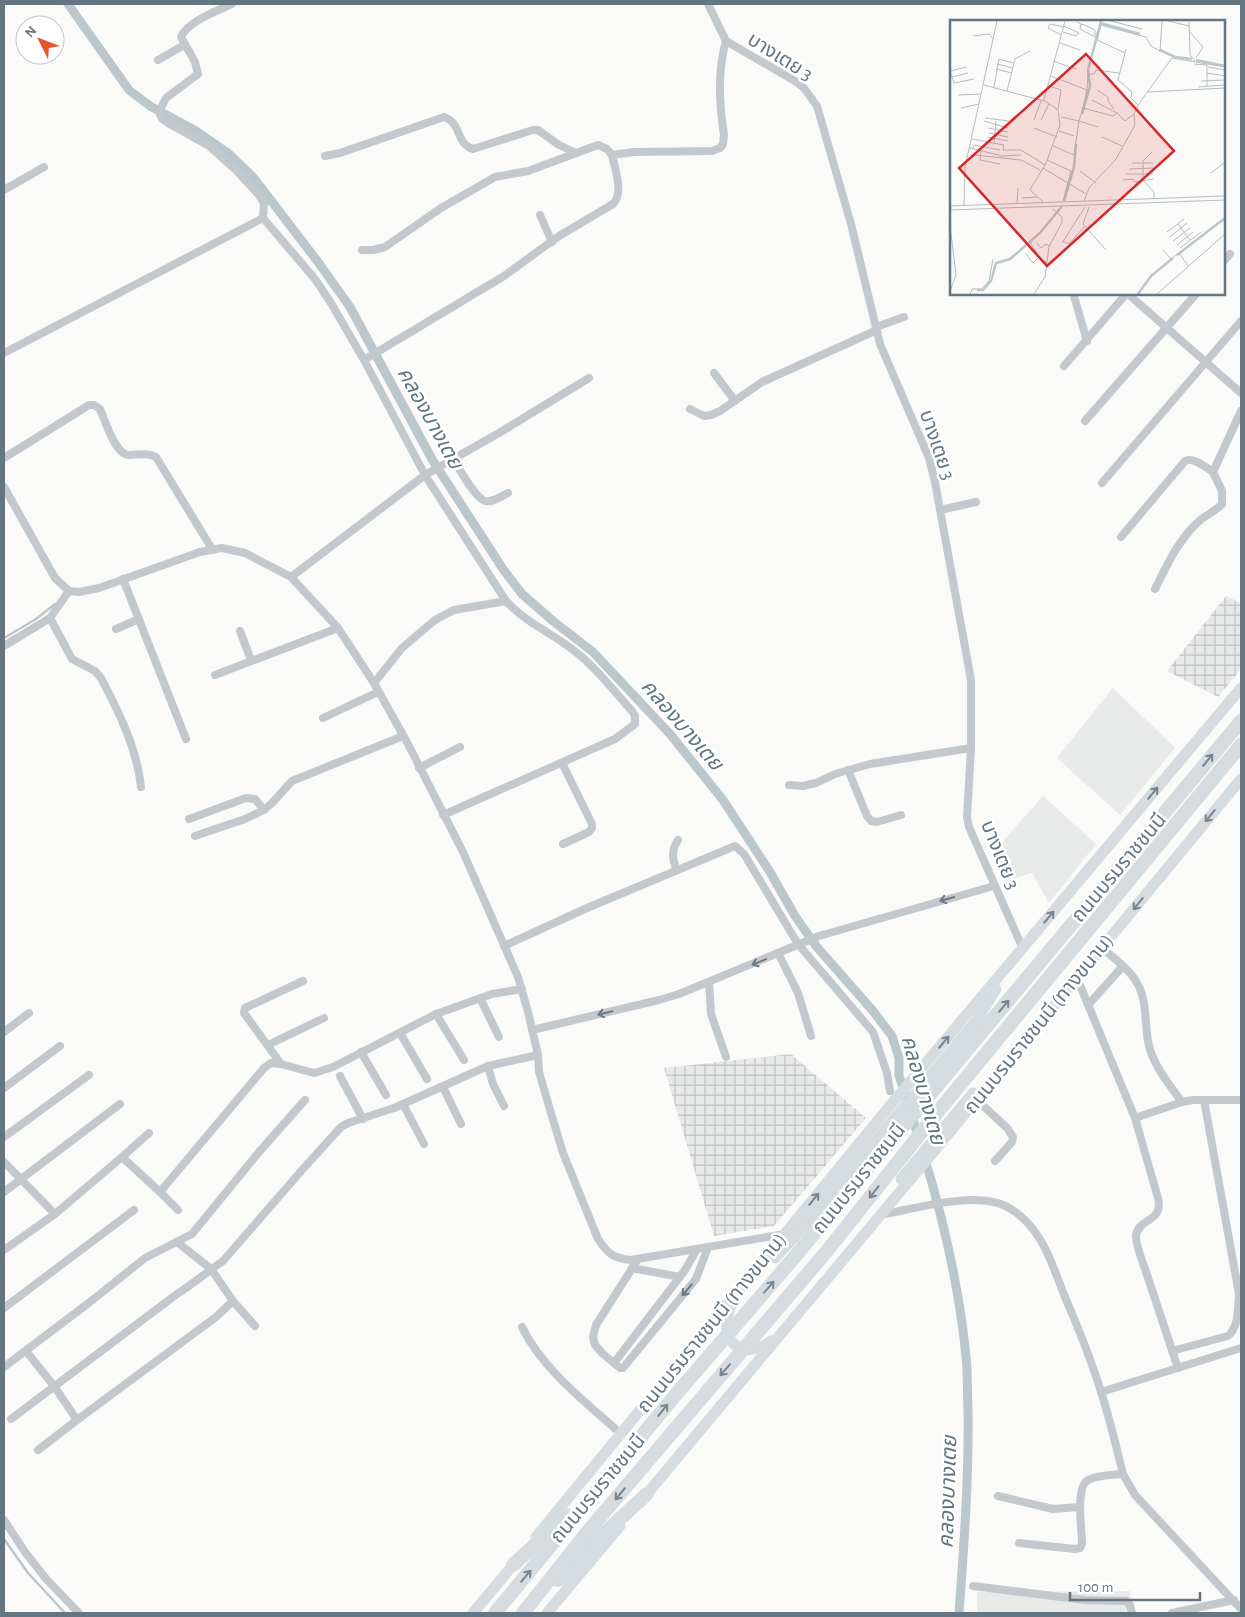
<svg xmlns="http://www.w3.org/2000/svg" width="1245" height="1617" viewBox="0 0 1245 1617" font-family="'Alegreya Sans','Noto Sans Thai',sans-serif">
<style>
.built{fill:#e8e9e9}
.industrial{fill:url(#industrial-grid)}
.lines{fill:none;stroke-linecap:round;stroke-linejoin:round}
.stream{stroke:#bbc7cb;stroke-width:2.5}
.canal{stroke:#bbc7cb;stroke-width:9}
.minor{stroke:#c3c8cc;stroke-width:8}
.secondary{stroke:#d6dbdf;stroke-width:11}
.trunk{stroke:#d6dbdf;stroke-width:14}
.oneway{stroke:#768591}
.oneway2{stroke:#6a7a87}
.labels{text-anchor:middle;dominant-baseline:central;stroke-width:5;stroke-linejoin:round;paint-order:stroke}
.street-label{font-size:20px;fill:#657683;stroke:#fff}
.water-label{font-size:21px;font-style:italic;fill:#60757c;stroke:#fff}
.inset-river{fill:none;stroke:#bbc7cb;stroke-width:2.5}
.inset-road{fill:none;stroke:#b5bdc2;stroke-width:1}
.view{fill:#d62828;fill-opacity:0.15;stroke:#d62828;stroke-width:2.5}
.inset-edge{fill:none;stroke:#657683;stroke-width:2.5}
</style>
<defs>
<pattern id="industrial-grid" width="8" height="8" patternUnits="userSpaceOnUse" patternTransform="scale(1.25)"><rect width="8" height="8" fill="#e8e9e9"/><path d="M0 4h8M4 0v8" fill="none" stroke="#c0c1c2"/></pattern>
</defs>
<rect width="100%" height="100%" fill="#fafaf8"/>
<!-- built -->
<g class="built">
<path d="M 1113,688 L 1175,748 L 1120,815 L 1057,758 Z"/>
<path d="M 1043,796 L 1096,844 L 1049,903 L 1032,873 L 1005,881 L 991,854 Z"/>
<path d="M 1130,1591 L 1132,1613 L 977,1613 L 977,1592 Z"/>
</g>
<!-- industrial -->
<g class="industrial">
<path d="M 1226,596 L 1241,603 L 1241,669 L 1218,697 L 1167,671 Z"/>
<path d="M 791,1054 L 866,1118 L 774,1226 L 714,1236 L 664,1068 Z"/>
</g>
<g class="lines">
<!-- stream -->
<g class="stream">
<path d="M 4,638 L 36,619 L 55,604"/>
<path d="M 4,1539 L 28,1573 L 65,1613"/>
</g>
<!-- canal -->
<g class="canal">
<path d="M 68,4 L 129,90 L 150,106 L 196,131 L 229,154 L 253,177 L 318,262 L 350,307 L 433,461 L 503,569 L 522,594 L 553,621 L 593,652 L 670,734 L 723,800 L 770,872 L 795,916 L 816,946 L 873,1011 L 892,1036 L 899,1058 L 899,1075 L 919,1139"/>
<path d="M 924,1156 C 944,1221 959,1288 966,1356 C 968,1373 967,1391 968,1409 C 969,1478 964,1545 959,1613"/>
</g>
<!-- minor -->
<g class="minor">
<path d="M 232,4 C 217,11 188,21 181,37 L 195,62 L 198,74 L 166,98 L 159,112 L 162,119 L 168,123 L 209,146 L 237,171 L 258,194 L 264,203 L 263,218"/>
<path d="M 708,4 L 726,41 L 795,81 L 804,88 L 817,106 L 851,224 L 880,344 L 929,458 L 935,482 L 971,680 L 971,748 L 967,817 L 969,827 L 1023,949"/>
<path d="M 158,60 L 184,45"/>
<path d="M 325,156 L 340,153 L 444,117 C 462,123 455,143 473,149 L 533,130 L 538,130 L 559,145 L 574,152"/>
<path d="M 4,190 L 44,167"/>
<path d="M 540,215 L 552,242"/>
<path d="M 362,250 L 373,250 L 385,247 L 441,208 L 495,177 L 528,171 L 598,145 L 607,149 L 612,155"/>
<path d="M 1224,261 L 1230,254"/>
<path d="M 1128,294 L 1241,393"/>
<path d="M 1074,296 L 1087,341"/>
<path d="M 876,327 L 904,317"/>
<path d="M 4,353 L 263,218 L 315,279 L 331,303 L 364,360"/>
<path d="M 1064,366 L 1126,294"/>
<path d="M 714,373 L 735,401"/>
<path d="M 690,409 L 704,416 L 711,415 L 720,411 L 762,382 L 877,330"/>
<path d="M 1085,421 L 1196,294"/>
<path d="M 4,458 L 89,405 L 94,405 L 100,409 C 105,420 115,455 129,455 C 139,455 146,452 156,457 L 212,549"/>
<path d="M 453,459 C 459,468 475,498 485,501 C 492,503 502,496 508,493"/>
<path d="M 1102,483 L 1241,321"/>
<path d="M 4,487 L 55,578 L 69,591 L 79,592 L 99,588 L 200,552 L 222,548 L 245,553 L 291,577 L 338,628 L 374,683 L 408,744 L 463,852 L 518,977 L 528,1012 L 538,1055 L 539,1072 L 551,1113 L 563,1153 L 598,1239 C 608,1254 613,1258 631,1260 L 785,1234"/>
<path d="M 940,510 L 976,502"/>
<path d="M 1121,537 L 1185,461 C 1194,457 1205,467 1213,472 L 1241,411"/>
<path d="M 291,577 L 425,475 L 364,360 L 504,276 L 559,236 L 613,204 C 624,193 615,169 612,155 L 634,152 L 712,151 L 720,148 L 723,144 L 724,135 C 719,104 717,72 726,41"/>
<path d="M 123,579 L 186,739"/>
<path d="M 1155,589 C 1167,565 1178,541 1197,523 C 1205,515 1215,512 1222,504 L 1222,491 L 1213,472"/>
<path d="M 50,618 L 72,659 L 95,671 L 101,678 C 119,712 137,749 141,787"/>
<path d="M 116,629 L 139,619"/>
<path d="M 240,631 L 251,660"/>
<path d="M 4,646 L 50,618 L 69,591"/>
<path d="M 215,675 L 338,628"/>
<path d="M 374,683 L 402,648 L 435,620 L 454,610 L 506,601"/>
<path d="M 323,718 L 378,692"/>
<path d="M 562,763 L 592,824 L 592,828 L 589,832 L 563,844"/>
<path d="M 419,768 L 460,747"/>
<path d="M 848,770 L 867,816 L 871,821 L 877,822 L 901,815"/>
<path d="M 789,785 L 803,786 L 816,783 L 835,774 L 870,764 L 971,748"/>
<path d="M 443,815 L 615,739 L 635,724 L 635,716 L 632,711 C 613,690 595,666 572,649 C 550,632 525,622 506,601 L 425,475 L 499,433 L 589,378"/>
<path d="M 189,819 L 246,798 L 255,799 L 264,810"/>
<path d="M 195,836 L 245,819 L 264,810 L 272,803 L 292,781 L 403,736"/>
<path d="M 677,870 C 672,859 671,851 678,840"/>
<path d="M 504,946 L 587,908 L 735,846 L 744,854 L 798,944 L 873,1032 L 887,1073 L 890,1091"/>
<path d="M 1102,948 C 1114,958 1129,969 1137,983 C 1148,1001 1144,1026 1149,1046 C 1154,1066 1170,1086 1182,1102 L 1193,1100 L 1241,1100"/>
<path d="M 778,953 L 798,993 L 811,1036"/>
<path d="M 1077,978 L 1135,1118 L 1158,1198 C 1164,1222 1140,1217 1136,1235 C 1135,1243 1143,1263 1146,1272 C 1157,1304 1167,1336 1178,1368"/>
<path d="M 709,982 L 711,1014 L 726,1057"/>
<path d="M 480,998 L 499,1037"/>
<path d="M 1088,1005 L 1123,966"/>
<path d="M 436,1014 L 464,1060"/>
<path d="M 532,1030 L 659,1000 L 679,994 L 819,936 L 994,886"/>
<path d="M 4,1032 L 29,1013"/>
<path d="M 400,1033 L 427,1079"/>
<path d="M 268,1045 L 324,1018"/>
<path d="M 361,1052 L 386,1095"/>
<path d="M 281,1064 L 244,1013 L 245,1008 L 303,981"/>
<path d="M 488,1066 L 493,1084 L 504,1106"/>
<path d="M 340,1076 L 363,1119"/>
<path d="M 443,1087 L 461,1124"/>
<path d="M 4,1088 L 60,1046"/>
<path d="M 977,1100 L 1007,1128 L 1013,1137 L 1012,1142 L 995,1161"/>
<path d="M 403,1104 L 424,1144"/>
<path d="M 1135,1118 L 1182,1102"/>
<path d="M 4,1137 L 89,1075"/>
<path d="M 122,1157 L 149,1133"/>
<path d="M 4,1162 L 55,1214"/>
<path d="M 4,1192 L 120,1104"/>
<path d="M 160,1192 L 178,1210"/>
<path d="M 880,1215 C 912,1209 962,1195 993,1202 C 1010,1205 1025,1218 1035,1232 C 1049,1251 1056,1275 1065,1297 C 1075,1321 1085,1344 1093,1368 C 1106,1402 1114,1438 1123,1474 L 1135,1495 L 1241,1609"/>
<path d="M 177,1242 L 211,1269 L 233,1301 L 255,1326"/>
<path d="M 4,1250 L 55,1214 L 122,1157 L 160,1192 L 264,1068 L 271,1063 L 281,1064 L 314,1073 L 333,1067 L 436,1014 L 492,994 L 522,989"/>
<path d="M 638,1259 L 596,1325 L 593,1337 L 595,1345 L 603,1354 L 620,1368 L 623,1368 L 696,1279 L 708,1247"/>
<path d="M 632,1268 L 680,1277"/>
<path d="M 4,1308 L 134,1210"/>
<path d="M 522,1327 C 542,1369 587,1403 621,1434"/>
<path d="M 26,1351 L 54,1386 L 77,1420 L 216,1317 L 233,1301"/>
<path d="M 1172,1351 L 1228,1336 C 1239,1327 1238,1307 1239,1294 L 1204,1100"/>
<path d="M 614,1363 L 685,1270 L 697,1249"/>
<path d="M 4,1367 L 90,1302 L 145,1258 L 192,1234 L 259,1152 L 305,1100"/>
<path d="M 1101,1392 L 1241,1348"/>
<path d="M 11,1419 L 177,1294 C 193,1284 207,1272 223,1261 L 302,1170 L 341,1127 L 348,1123 L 394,1108 L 488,1066 L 538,1055"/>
<path d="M 38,1450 L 77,1420"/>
<path d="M 998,1496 L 1053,1509 L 1080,1507"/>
<path d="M 4,1520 L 25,1552 L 47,1580 L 79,1613"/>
<path d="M 1019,1543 L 1075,1549 L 1080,1548 L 1082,1544 C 1082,1530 1075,1487 1088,1480 C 1097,1475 1112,1475 1123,1474"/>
<path d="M 973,1586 L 1085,1600 L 1126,1601 L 1130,1605 L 1132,1613"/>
<path d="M 1172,1613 L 1234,1600"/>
</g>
<!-- secondary -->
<g class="secondary">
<path d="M 901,1179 L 973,1093"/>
<path d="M 775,1258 L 799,1232 L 977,1020 L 996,989"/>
<path d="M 732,1304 C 715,1337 740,1364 771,1341"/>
<path d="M 641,1501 L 935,1150 L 1241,779"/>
<path d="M 536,1537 L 889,1107 L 1241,688"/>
<path d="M 473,1613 L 518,1559"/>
<path d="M 547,1613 L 620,1526"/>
</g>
<!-- trunk -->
<g class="trunk">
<path d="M 513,1565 L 567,1515"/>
<path d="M 558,1580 L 611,1527 L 647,1494"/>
<path d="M 495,1613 L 678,1392 L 792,1260 L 1241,721"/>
<path d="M 523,1613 L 589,1530 L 827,1251 L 936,1114 L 1241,745"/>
</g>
</g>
<!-- one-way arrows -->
<defs><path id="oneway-shaft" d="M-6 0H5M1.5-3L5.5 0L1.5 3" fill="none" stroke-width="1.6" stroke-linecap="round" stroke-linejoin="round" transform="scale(1.25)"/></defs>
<g class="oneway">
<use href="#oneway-shaft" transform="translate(1208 760) rotate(-50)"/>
<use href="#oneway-shaft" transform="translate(1153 793) rotate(-50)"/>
<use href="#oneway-shaft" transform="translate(1210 816) rotate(129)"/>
<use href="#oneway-shaft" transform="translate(1138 904) rotate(129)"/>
<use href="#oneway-shaft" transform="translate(1049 917) rotate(-50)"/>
<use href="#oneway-shaft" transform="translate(1004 1006) rotate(-50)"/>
<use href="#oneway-shaft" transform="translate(944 1042) rotate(-50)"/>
<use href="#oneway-shaft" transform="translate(874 1192) rotate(128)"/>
<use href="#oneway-shaft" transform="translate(814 1199) rotate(-51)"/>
<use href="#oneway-shaft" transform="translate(769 1287) rotate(-49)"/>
<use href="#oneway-shaft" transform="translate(725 1370) rotate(131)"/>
<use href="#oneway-shaft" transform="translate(663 1410) rotate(-51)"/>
<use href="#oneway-shaft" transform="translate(620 1494) rotate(130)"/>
<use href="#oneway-shaft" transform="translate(526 1576) rotate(-50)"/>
</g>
<g class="oneway2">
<use href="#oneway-shaft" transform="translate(947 899) rotate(164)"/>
<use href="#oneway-shaft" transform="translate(759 962) rotate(158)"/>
<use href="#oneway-shaft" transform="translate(605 1013) rotate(167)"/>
<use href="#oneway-shaft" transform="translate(687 1290) rotate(130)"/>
</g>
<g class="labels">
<!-- street labels -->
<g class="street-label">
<text transform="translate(780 57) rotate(32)">บางเตย 3</text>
<text transform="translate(937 445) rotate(71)">บางเตย 3</text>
<text transform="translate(1000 855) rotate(68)">บางเตย 3</text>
<text transform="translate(1119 868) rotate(-50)">ถนนบรมราชชนนี</text>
<text transform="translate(1039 1024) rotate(-51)">ถนนบรมราชชนนี (ทางขนาน)</text>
<text transform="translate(859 1179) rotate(-51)">ถนนบรมราชชนนี</text>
<text transform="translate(712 1323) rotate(-51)">ถนนบรมราชชนนี (ทางขนาน)</text>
<text transform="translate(598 1489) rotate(-50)">ถนนบรมราชชนนี</text>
</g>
<!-- water labels -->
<g class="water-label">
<text transform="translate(430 418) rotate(61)">คลองบางเตย</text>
<text transform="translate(682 725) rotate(49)">คลองบางเตย</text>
<text transform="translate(923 1090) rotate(74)">คลองบางเตย</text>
<text transform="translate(948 1492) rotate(-88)">คลองบางเตย</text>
</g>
</g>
<!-- overview -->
<g transform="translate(950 20)">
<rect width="275" height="275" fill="#fafaf8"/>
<path class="inset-river" d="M 150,3 L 190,14M 210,30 L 225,37 L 242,39M 246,40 L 275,46M 132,94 L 140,66 L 138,50 L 151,1M 114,181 L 124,147 L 126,124M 227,235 L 275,198M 27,270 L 33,270 L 41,261 L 46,243 L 60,239 L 90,213 L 112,186M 188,274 L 201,256 L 223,238"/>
<path class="inset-road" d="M 161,1 L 192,9M 218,1 L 239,6M 239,1 L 240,35 L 245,41M 127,2 L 131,4 L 135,5 L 145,10 L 145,17 L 130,9 L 131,4M 239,11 L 253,27 L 246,38M 113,12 L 126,16 L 129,13 L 114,6M 111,15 L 98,8 L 100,4 L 114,7M 23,16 L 39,14 L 43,19M 110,23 L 130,30M 176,29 L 168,60 L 182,72 L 181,78 L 188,85M 175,33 L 147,20 L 151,5 L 196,17 L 201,26 L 210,31 L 212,1M 103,41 L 126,49M 47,44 L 63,48M 244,44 L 257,45 L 257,66M 258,47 L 275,50M 46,49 L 62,53M 0,51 L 4,63 L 24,59M 0,51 L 17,47M 257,53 L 275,56M 101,56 L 137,70 L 133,88M 2,57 L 18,53M 251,61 L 275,60M 34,65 L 94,81M 99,66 L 111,70 L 108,89M 44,67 L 49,39 L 63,43M 248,67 L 275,65M 137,70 L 138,54 L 144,54 L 146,50 L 169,53M 147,70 L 158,77 L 158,81 L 164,89M 57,71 L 65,39 L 80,31M 197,72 L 275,68M 8,75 L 31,74M 142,80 L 167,93M 11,88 L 29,84M 111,97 L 129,101 L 133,88 L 163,96 L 167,93 L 175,101 L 184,94M 35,98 L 59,101M 84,100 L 91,81M 91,100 L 99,84M 34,101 L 58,108M 38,108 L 58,112M 84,108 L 107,117M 109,111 L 124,116M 39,113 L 58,117M 38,117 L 58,121M 152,117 L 172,126M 22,119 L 54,125 L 53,130 L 71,130 L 95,145M 44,124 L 46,101M 103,126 L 124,135 L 129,101 L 148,107M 20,128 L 52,136 L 71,135M 23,128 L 24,125 L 50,130M 31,131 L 30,140 L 50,144M 202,132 L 193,141 L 193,160 L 204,172 L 204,178M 25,135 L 71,140 L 90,150M 97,140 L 121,151 L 113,181M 182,143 L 203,143M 93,148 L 136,174M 179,149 L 203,148M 130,151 L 146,163M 261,153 L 275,142M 176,154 L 203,154M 173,160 L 183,159 L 185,162 L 203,159M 72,178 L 88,177M 134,181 L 139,168 L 166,139 L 185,105 L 184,94 L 188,85 L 222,38 L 275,47M 93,182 L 80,170 L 96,143 L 110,105 L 108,90 L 94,80 L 115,1M 67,184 L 68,168M 0,186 L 275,176M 14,186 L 15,147 L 47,1M 139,187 L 133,204 L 156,230M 0,190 L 275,180M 228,204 L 240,220M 0,205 L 6,255 L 0,271M 217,212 L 234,199M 220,217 L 237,203M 113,221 L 119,224 L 134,207M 223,221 L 240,208M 80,222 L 89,237 L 97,243M 87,223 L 91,228 L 96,224 L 99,226M 112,223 L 135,187M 227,225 L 243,212M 230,228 L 251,212M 213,230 L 221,239 L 229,233 L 238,246M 76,234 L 83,243 L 89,237M 20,274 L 22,269 L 31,269 L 39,261 L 43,239M 84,274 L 95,257 L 99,227 L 112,202 L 112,197 L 103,189M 207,274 L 275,214"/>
<path class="view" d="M 136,34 L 224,131 L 97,246 L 9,148 Z"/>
<rect width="275" height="275" class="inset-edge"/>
</g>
<!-- border -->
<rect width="1245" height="1617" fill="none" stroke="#657683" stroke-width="10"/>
<!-- north arrow -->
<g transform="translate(40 40) rotate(312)"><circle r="24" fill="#ffffff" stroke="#c1c8cd"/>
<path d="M0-4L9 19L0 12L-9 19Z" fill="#e4572e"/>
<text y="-8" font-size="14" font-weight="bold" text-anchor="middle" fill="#657683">N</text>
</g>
<!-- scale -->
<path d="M1070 1592v8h130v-8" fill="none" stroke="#657683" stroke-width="2.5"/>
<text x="1078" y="1592" font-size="15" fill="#657683" stroke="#ffffff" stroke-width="4" paint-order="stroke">100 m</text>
</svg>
